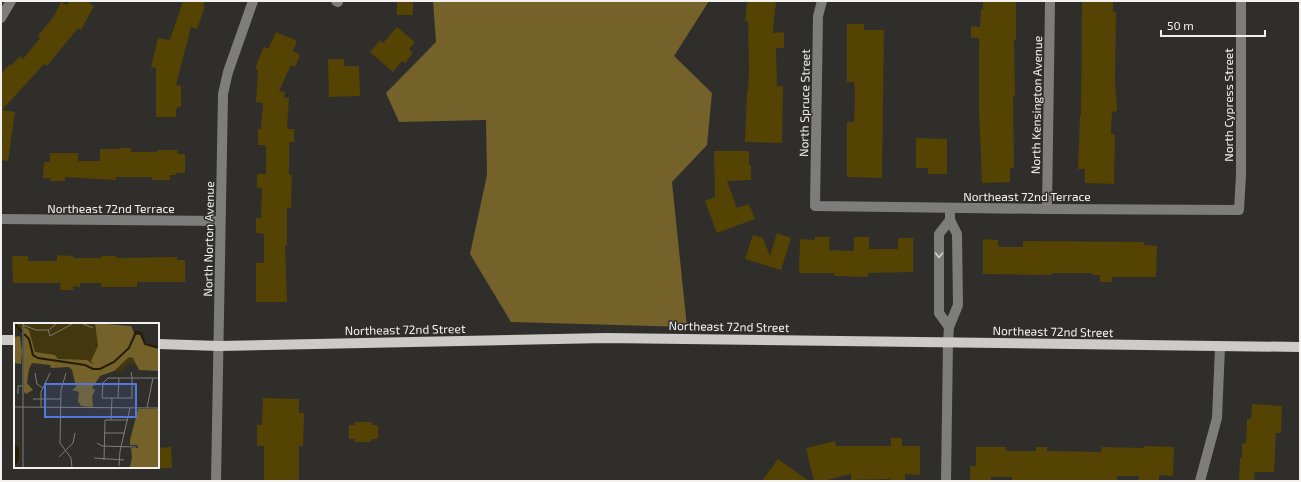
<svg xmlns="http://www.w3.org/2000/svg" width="1301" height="482" viewBox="0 0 1301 482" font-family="'Exo 2',sans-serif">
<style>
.forest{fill:#74622a}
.building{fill:#544302}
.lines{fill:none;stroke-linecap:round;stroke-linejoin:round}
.minor{stroke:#7d7d7b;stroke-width:10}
.major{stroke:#cccbc8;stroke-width:10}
.oneway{stroke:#cfcecc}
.labels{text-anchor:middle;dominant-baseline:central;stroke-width:3;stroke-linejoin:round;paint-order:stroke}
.street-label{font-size:12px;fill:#f2f1ef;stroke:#2f2e2b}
.inset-river{fill:none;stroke:#261d01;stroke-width:2}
.inset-road{fill:none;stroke:#7d7c79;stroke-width:1}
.view{fill:#5277de;fill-opacity:0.15;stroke:#5277de;stroke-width:2}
.inset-edge{fill:none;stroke:#f2f1ef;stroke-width:2}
</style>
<rect width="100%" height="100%" fill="#2f2e2b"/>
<!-- forest -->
<path class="forest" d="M 433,1 L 709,1 L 674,56 L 712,93 L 707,145 L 672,182 L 687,327 L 511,322 L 470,254 L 487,175 L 486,120 L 399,122 L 386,93 L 436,42 Z"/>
<!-- building -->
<g class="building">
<path d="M 70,1 L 86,1 L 94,6 L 81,30 L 78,28 L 47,66 L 44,64 L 2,110 L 15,112 L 8,161 L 1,160 L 1,74 L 10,64 L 11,66 L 20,56 L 23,59 L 40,38 L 38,36 L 54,16 L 61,2 L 67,5 Z"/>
<path d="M 183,1 L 205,1 L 203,6 L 205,7 L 197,29 L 191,27 L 176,85 L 181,86 L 181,107 L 177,107 L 177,109 L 176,109 L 176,117 L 156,117 L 156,68 L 151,67 L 158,38 L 170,40 Z"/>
<rect x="397" y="1" width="16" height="14"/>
<path d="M 747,1 L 776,1 L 773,33 L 784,32 L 784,48 L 776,48 L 777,86 L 783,86 L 782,143 L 745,142 L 747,91 L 748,91 L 749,70 L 748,21 L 745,21 Z"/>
<path d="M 983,1 L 1016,1 L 1016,40 L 1014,40 L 1015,96 L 1013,96 L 1014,168 L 1010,168 L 1010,182 L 982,183 L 979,109 L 979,38 L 971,38 L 971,26 L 980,27 L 981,9 L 983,9 Z"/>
<path d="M 1082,1 L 1113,1 L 1113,12 L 1116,12 L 1115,82 L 1117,111 L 1112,112 L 1111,134 L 1115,134 L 1114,184 L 1085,183 L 1085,169 L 1078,169 L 1080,116 L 1081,116 Z"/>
<path d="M 847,24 L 864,24 L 864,30 L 884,30 L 882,178 L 847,177 L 847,122 L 854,122 L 855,97 L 854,82 L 847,82 Z"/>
<path d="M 397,27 L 415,42 L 409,49 L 413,53 L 405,63 L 402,61 L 393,72 L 370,52 L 380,40 L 383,43 Z"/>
<path d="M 276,32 L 297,41 L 293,51 L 300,55 L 295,67 L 291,65 L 279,91 L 285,92 L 284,98 L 289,98 L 287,129 L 294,129 L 294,142 L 289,142 L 289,175 L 292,175 L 291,208 L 287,208 L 287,245 L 285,245 L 287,302 L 256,302 L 256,263 L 264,263 L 264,234 L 256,233 L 256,218 L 261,218 L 262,188 L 257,188 L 257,174 L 266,174 L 266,145 L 258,145 L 258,129 L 261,129 L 263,103 L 256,102 L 258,70 L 255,68 L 264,47 L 268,49 Z"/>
<path d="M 328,59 L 344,59 L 344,66 L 359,66 L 360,96 L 329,97 Z"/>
<path d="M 916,138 L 947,139 L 947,174 L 928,174 L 928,168 L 916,168 Z"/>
<path d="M 120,148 L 131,148 L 131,152 L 157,152 L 157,150 L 177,150 L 177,154 L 185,154 L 185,173 L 176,173 L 176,175 L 170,175 L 170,180 L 152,180 L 152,177 L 116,177 L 116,180 L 65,177 L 65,181 L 50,181 L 50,178 L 43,178 L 44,162 L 50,162 L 50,153 L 78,153 L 78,161 L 100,161 L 100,149 L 120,149 Z"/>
<path d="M 714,151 L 749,151 L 749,165 L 751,165 L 751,180 L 727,181 L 737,208 L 749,204 L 755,219 L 717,233 L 705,201 L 715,197 Z"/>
<path d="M 777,233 L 791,238 L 781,270 L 745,259 L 753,235 L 763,238 L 770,256 Z"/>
<path d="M 815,237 L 830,237 L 829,250 L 854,251 L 854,237 L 869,237 L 869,249 L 898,249 L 898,238 L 913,238 L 913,272 L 868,273 L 868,277 L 834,276 L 834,273 L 799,273 L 800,239 L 815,240 Z"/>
<path d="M 983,239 L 998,240 L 998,247 L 1023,247 L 1023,241 L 1144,242 L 1144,245 L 1157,246 L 1156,277 L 1112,277 L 1112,282 L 1100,282 L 1100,275 L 1092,275 L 1092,273 L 1052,273 L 1052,275 L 983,274 Z"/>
<path d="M 57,255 L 73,256 L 73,258 L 101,258 L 101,256 L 116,256 L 116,258 L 177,257 L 177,260 L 185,260 L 185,282 L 137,282 L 137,287 L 101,287 L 101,283 L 80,283 L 80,287 L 73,286 L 73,290 L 60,290 L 61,283 L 13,283 L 12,256 L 28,256 L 28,261 L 57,261 Z"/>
<path d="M 263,398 L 299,399 L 299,413 L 304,413 L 303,446 L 299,446 L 299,481 L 264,481 L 264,446 L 257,446 L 257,425 L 262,425 Z"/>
<path d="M 1252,404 L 1282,406 L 1281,433 L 1276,433 L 1274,472 L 1255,472 L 1254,481 L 1239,481 L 1240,458 L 1242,458 L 1242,443 L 1246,444 L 1247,419 L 1251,419 Z"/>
<path d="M 355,422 L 372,422 L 372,425 L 378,425 L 378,439 L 371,439 L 371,442 L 355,442 L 355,439 L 349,439 L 349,425 L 355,425 Z"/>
<path d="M 891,438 L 902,438 L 902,446 L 920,446 L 920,475 L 905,474 L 905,481 L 890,481 L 890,479 L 851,480 L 851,474 L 823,481 L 814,481 L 806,448 L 835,441 L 836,446 L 891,446 Z"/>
<path d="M 1144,446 L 1174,447 L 1173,476 L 1159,475 L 1159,481 L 1138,481 L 1139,476 L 1117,476 L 1117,481 L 1012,481 L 1012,477 L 991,477 L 991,481 L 970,481 L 970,466 L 976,466 L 976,447 L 1006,447 L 1006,451 L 1036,451 L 1036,447 L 1047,447 L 1047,451 L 1101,452 L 1102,447 L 1144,448 Z"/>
<path d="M 171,447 L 172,468 L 158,468 L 158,448 Z"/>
<path d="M 778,459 L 809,481 L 762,481 Z"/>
</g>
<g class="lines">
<!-- minor -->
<g class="minor">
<path d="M 336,1 L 338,2"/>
<path d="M 822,1 L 818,16 L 815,206 L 1047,209 L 1239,210 L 1241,175 L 1241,1"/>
<path d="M 1,18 L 11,1"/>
<path d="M 1047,209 L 1050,1"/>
<path d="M 1,219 L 220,221"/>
<path d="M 949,327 L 939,313 L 939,234 L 950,220"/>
<path d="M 216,481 L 223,94 L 228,72 L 253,1"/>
<path d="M 946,481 L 948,342 L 949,327 L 958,305 L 957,234 L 950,220 L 950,208"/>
<path d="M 1200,481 L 1217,418 L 1220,347"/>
</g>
<!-- major -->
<g class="major">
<path d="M 1,340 L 15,340"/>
<path d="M 158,344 L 220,346 L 606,338 L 1300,347"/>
</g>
</g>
<!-- one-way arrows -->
<defs><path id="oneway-chevron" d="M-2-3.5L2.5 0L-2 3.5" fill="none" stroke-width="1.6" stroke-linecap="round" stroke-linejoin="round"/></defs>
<use class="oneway" href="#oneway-chevron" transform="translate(939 255) rotate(90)"/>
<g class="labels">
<!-- street labels -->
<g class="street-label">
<text transform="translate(804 103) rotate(-89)">North Spruce Street</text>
<text transform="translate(1036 105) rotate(-89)">North Kensington Avenue</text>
<text transform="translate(1228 105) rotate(-90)">North Cypress Street</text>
<text x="1027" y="196">Northeast 72nd Terrace</text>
<text x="111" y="208">Northeast 72nd Terrace</text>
<text transform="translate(208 239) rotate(-89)">North Norton Avenue</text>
<text transform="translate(729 326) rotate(1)">Northeast 72nd Street</text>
<text transform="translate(405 329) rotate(-1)">Northeast 72nd Street</text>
<text transform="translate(1053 331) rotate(1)">Northeast 72nd Street</text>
</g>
</g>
<!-- overview -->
<g transform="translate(14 323)">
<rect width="145" height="145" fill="#2f2e2b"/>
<path d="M 0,0 L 98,0 L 123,43 L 118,41 L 110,43 L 110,48 L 90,48 L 79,58 L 79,84 L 69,42 L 19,32 L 15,16 Z" fill="#43370e"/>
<path d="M 81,0 L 117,3 L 121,12 L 126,12 L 130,20 L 145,25 L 145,48 L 125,47 L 119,35 L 115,34 L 100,48 L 86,53 L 78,65 L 81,67 L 78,74 L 79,84 L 67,83 L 64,78 L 65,69 L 58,67 L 62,64 L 58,47 L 55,44 L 37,45 L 36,42 L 18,40 L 15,46 L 13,60 L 19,67 L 12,71 L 10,69 L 10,4 L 15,7 L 21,29 L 41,32 L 44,36 L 73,37 L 80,42 L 77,38 L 84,23 ZM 6,13 L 8,29 L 7,41 L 0,40 L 0,14 ZM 124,86 L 145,86 L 145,145 L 106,145 L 116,144 L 118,135 L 117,125 L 124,125 L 123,122 L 116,122 L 116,117 Z" fill="#74622a"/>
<path d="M 0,122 L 4,123 L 5,127 L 5,136 L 0,144 Z" fill="#261d01"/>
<path class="inset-river" d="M 0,0 L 8,9M 10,11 L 15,16 L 19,32 L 24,35 L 71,42 L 79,46 L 86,46 L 100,39 L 115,25 L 122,9 L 127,10 L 131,21 L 145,25"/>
<path class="inset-road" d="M 67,0 L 79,5M 9,2 L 22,7 L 35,7 L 43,0M 34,7 L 36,13 L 60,0M 117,49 L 118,55 L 118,75 L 88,75 L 89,60 L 94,55 L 145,55M 21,50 L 23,61 L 29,65M 52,50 L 47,67 L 46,120 L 57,135 L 58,145M 4,71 L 4,63 L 9,63M 104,75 L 105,55M 19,76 L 47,76M 0,84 L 145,85M 27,84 L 27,69 L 36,50M 133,85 L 139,55M 97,97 L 98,75M 90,110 L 111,110M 83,120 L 88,123 L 122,124M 45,134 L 59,120 L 61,110M 80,135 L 110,137M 90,137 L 91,97 L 114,97M 105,143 L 106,128 L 116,85M 9,145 L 9,0"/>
<path class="view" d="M 31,61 L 122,61 L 122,94 L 31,94 Z"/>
<rect width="145" height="145" class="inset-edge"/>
</g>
<!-- border -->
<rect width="1301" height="482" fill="none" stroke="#f2f1ef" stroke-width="4"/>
<!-- scale -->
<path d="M1161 30v6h104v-6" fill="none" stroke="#f2f1ef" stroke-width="2"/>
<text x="1167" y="30" font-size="12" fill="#f2f1ef" stroke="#2f2e2b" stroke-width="3" paint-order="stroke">50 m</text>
</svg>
